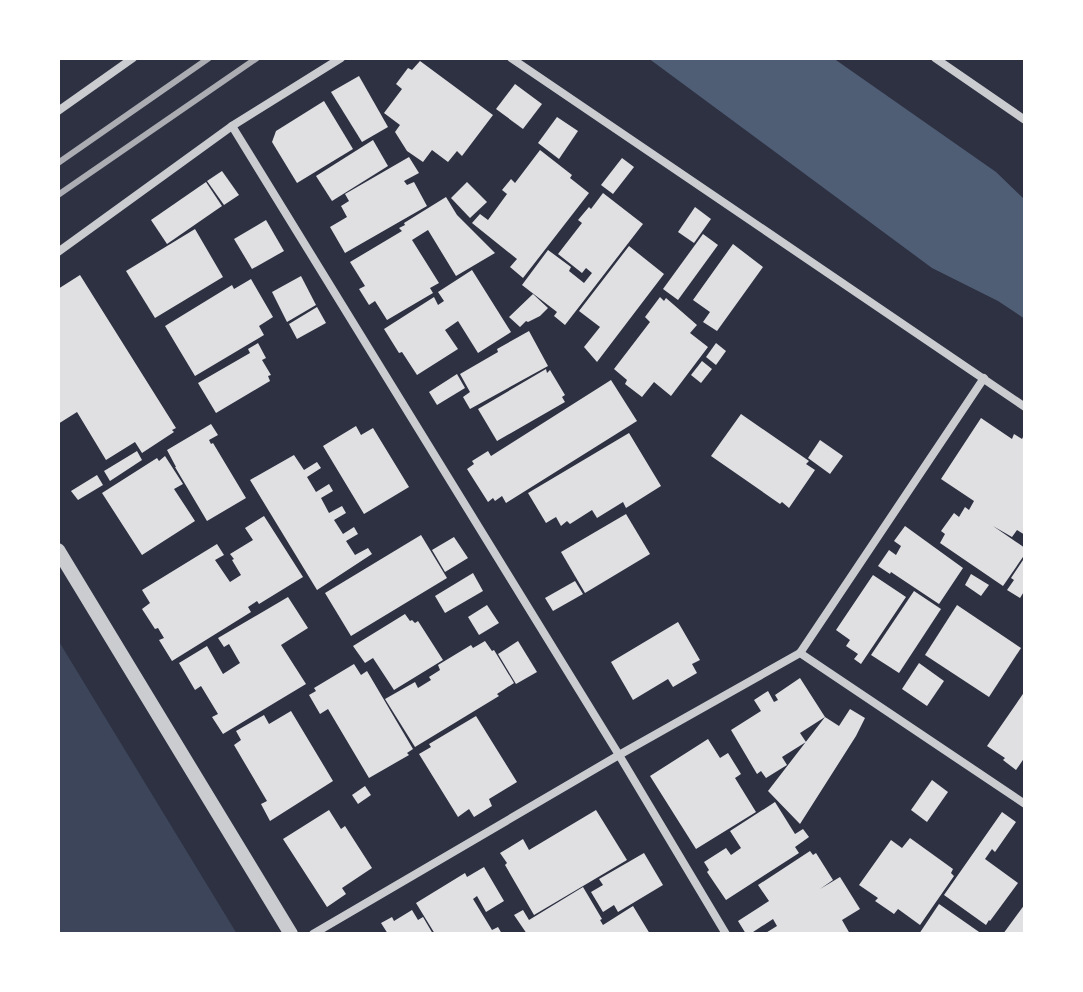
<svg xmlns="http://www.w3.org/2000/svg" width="1083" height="992" viewBox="0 0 1083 992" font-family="'Source Sans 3',sans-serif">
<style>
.green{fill:#3c4559}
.water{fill:#4f5d75}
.building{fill:#e0e0e3}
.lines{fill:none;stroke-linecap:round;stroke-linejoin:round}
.minor{stroke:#caccd0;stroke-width:8}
.tertiary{stroke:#caccd0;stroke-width:14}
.rail{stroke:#abadb3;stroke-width:6}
</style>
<rect width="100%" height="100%" fill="#2d3142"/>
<!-- green -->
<path class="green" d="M 58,640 L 237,934 L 58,934 Z"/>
<!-- water -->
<path class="water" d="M 648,58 L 833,58 L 996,172 L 1025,200 L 1025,319 L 998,301 L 932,268 Z"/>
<!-- building -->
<g class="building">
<path d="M 420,61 L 493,115 L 462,156 L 457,151 L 448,162 L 432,150 L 423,162 L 407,151 L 395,132 L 400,125 L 384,113 L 402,89 L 396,84 L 408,68 L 412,70 Z"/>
<path d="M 359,76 L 388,127 L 362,142 L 331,92 Z"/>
<path d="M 515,84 L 542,104 L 523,129 L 496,109 Z"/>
<path d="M 324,101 L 353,149 L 297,183 L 272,142 L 276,131 Z"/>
<path d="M 557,117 L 578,131 L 559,159 L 538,143 Z"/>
<path d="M 373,140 L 388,166 L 332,201 L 316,176 Z"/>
<path d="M 540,150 L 572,175 L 570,178 L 589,193 L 523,278 L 510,267 L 517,259 L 472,223 L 480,214 L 488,220 L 507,194 L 502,190 L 511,179 L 515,183 Z"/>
<path d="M 409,157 L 419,173 L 404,181 L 407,185 L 414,182 L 427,206 L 345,253 L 330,227 L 347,217 L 341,206 L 349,201 L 345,194 Z"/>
<path d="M 622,158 L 634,167 L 613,194 L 601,185 Z"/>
<path d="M 222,171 L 239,195 L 224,205 L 207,181 Z"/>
<path d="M 206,182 L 222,206 L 167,244 L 151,220 Z"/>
<path d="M 467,182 L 487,202 L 470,218 L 451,198 Z"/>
<path d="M 603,193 L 643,224 L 565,325 L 554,316 L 557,312 L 522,285 L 548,250 L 571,267 L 569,271 L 584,283 L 592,273 L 586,268 L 582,273 L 558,254 L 582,223 L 578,220 L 589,207 L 591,209 Z"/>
<path d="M 446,197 L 457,215 L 495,253 L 456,276 L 428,230 L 412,240 L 439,283 L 430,288 L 433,293 L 387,320 L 375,301 L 369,305 L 359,289 L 365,286 L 350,262 L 402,231 L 399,228 L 405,225 L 404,223 Z"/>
<path d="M 695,207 L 711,219 L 694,243 L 678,232 Z"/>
<path d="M 266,220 L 284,251 L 252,269 L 234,239 Z"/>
<path d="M 195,229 L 223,277 L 155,318 L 126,271 Z"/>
<path d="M 703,234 L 718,245 L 678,300 L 663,289 Z"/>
<path d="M 733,244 L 763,267 L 717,331 L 703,322 L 710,312 L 693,300 Z"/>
<path d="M 629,246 L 664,274 L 597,362 L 584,347 L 600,327 L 579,311 Z"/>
<path d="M 472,270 L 511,332 L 478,353 L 458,321 L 445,330 L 458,349 L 417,375 L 402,352 L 399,353 L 384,329 L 434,297 L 438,305 L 444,301 L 438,292 Z"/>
<path d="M 80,275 L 176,428 L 172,430 L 174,432 L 142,453 L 135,442 L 106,460 L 77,412 L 58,424 L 58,289 Z"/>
<path d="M 301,276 L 316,305 L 287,322 L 272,292 Z"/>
<path d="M 251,279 L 273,317 L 259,326 L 264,335 L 195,376 L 165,326 L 232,285 L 234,289 Z"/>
<path d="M 533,294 L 548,308 L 540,316 L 528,322 L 526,321 L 520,327 L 509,317 Z"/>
<path d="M 660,297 L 664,301 L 666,298 L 697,325 L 690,333 L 708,347 L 671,396 L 654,382 L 642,397 L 625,384 L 627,380 L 614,369 L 650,322 L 645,317 Z"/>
<path d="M 317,307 L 326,323 L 297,339 L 289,324 Z"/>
<path d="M 529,331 L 548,366 L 470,409 L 463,397 L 470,392 L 460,374 L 498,352 L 497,349 Z"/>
<path d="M 258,343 L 266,358 L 262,360 L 271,375 L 268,376 L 270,381 L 216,413 L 198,383 L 250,353 L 248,349 Z"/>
<path d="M 716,343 L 726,351 L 716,365 L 706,357 Z"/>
<path d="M 702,361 L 712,369 L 701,383 L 691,375 Z"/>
<path d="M 546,369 L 547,373 L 550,370 L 565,395 L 562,397 L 565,402 L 497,441 L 478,409 Z"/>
<path d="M 457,374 L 465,388 L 437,405 L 429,392 Z"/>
<path d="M 611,380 L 637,421 L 506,503 L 502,496 L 495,501 L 493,498 L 488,502 L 467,469 L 474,464 L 472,461 L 488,451 L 491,456 Z"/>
<path d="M 741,414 L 809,461 L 806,464 L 815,470 L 789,508 L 782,502 L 780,504 L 711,456 Z"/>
<path d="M 981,418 L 1012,439 L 1014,434 L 1022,439 L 1023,437 L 1025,438 L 1025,535 L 1017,530 L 1012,537 L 993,526 L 1025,548 L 1025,554 L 1003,586 L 940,543 L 945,534 L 941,531 L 954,513 L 959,517 L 965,507 L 969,510 L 974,501 L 941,479 Z"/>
<path d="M 211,424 L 218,435 L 209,440 L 211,444 L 213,443 L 246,498 L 207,521 L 175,467 L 176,467 L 167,450 Z"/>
<path d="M 356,426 L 361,435 L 373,428 L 409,487 L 364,514 L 323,446 Z"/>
<path d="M 629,433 L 661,486 L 626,508 L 623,502 L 597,518 L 592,510 L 570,524 L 567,521 L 561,526 L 556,517 L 546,523 L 528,493 Z"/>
<path d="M 820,440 L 843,456 L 830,474 L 808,458 Z"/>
<path d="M 137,451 L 142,460 L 110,481 L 104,471 Z"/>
<path d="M 294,455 L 304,470 L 317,462 L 321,468 L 307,477 L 316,492 L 329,484 L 333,491 L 321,498 L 329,513 L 342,506 L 346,513 L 334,520 L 343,534 L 354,527 L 358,534 L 346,541 L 355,555 L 368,548 L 372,554 L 317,590 L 250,480 Z"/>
<path d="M 165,456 L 183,484 L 174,489 L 195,521 L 142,555 L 102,493 L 157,458 L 159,461 Z"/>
<path d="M 97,475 L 103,485 L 78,500 L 71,491 Z"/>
<path d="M 626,514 L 650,554 L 585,593 L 561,552 Z"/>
<path d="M 264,516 L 303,577 L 259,604 L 257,601 L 248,607 L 251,612 L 172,661 L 159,640 L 164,638 L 158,628 L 155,629 L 142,609 L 150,603 L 142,590 L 217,544 L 224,555 L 215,560 L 230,582 L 241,575 L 232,560 L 234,559 L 230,554 L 253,540 L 245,528 Z"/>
<path d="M 905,526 L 963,568 L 939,604 L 891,572 L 890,574 L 878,566 L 889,550 L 896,555 L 901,546 L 894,541 Z"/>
<path d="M 421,535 L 447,578 L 351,636 L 325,593 Z"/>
<path d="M 454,537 L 468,558 L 445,572 L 432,550 Z"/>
<path d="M 1025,557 L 1025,590 L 1020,598 L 1007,590 L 1014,580 L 1011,578 Z"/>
<path d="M 473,573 L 483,591 L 445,613 L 435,596 Z"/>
<path d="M 971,574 L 989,585 L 981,596 L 965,585 Z"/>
<path d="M 873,575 L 906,597 L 861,664 L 854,659 L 858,654 L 846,646 L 850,640 L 836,630 Z"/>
<path d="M 575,581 L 583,594 L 553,611 L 545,598 Z"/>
<path d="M 914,591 L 941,609 L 899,673 L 871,655 Z"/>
<path d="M 288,597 L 308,628 L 281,645 L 306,684 L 223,734 L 212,717 L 218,714 L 201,686 L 195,690 L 179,663 L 207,646 L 223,674 L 240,663 L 229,644 L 224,647 L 218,638 Z"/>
<path d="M 487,605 L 499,623 L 479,635 L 468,617 Z"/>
<path d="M 957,605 L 1021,648 L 989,697 L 925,655 Z"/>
<path d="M 405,614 L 410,621 L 412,620 L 415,623 L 418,621 L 443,660 L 394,690 L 373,658 L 365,663 L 353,646 Z"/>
<path d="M 678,622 L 700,660 L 692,664 L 697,673 L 673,687 L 668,679 L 633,700 L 611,662 Z"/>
<path d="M 485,641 L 492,651 L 494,650 L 514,683 L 497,694 L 499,696 L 415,747 L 385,699 L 415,682 L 418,688 L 431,680 L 429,677 L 440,670 L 438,665 L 471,645 L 473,648 Z"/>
<path d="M 518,641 L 537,672 L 516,684 L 498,654 Z"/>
<path d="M 919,663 L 944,681 L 927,706 L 902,689 Z"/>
<path d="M 354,664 L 361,675 L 367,671 L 413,749 L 407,753 L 409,755 L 369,778 L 328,709 L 320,714 L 309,695 L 316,691 L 314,688 Z"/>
<path d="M 800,678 L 825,717 L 839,726 L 850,709 L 865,718 L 856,736 L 800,824 L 768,791 L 825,717 L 800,733 L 806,742 L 782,757 L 787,765 L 766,778 L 761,771 L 757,774 L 731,730 L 761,711 L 754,700 L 768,691 L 774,702 L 778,700 L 775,695 Z"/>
<path d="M 1025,691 L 1025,757 L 1016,770 L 1003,760 L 1005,758 L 987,746 Z"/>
<path d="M 291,711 L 333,781 L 270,821 L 261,804 L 267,801 L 234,745 L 241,740 L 236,731 L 264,715 L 269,724 Z"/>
<path d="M 476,716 L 517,782 L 489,799 L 492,806 L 474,817 L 469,809 L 458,817 L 419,754 L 431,747 L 429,744 Z"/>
<path d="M 708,739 L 720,758 L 728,753 L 741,774 L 735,778 L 756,812 L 696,849 L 650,776 Z"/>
<path d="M 932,780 L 948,792 L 927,822 L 911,810 Z"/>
<path d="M 365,786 L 371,795 L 358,804 L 352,795 Z"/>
<path d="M 775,802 L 795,834 L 803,829 L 809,837 L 795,847 L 799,853 L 726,900 L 707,872 L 709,870 L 704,862 L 726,848 L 731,855 L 741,848 L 730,831 Z"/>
<path d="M 329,810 L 341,829 L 345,826 L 372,868 L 342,888 L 346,894 L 327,907 L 283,839 Z"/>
<path d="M 596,810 L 627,860 L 534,915 L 505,865 L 507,863 L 500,853 L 523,839 L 529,850 Z"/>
<path d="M 1002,812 L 1016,822 L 995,852 L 992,849 L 985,859 L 1018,883 L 990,921 L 989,920 L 986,925 L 944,895 Z"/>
<path d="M 910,838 L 953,869 L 951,873 L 954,876 L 920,925 L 898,909 L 894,914 L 875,901 L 878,898 L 859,885 L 891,840 L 902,848 Z"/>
<path d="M 810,851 L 813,855 L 816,853 L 833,880 L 820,889 L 840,877 L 860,909 L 842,920 L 850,934 L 764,934 L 777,926 L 773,919 L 750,934 L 746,934 L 738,921 L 769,901 L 758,885 Z"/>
<path d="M 644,853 L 663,885 L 618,912 L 614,905 L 603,912 L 591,892 L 603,885 L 599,879 Z"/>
<path d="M 484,867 L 504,901 L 486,912 L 477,896 L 473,899 L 492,930 L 498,927 L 502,934 L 435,934 L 416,903 L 465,873 L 467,877 Z"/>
<path d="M 583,887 L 602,919 L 600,920 L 603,925 L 633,906 L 650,934 L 527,934 L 514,915 L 523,910 L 529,920 Z"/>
<path d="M 939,904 L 982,934 L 919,934 Z"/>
<path d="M 1025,904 L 1024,934 L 1003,934 Z"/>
<path d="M 412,910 L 418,920 L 423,917 L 433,934 L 388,934 L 381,923 L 392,917 L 394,921 Z"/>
</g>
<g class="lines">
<!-- minor -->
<g class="minor">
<path d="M 511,58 L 1025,407"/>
<path d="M 935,58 L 1025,120"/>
<path d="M 58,111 L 133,58"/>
<path d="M 232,126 L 619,755 L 726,934"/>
<path d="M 58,252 L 232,126 L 341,58"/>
<path d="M 800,653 L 984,378"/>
<path d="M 313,934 L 619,755 L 800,653 L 1025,804"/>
</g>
<!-- tertiary -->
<path class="tertiary" d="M 58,550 L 291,934"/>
<!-- rail -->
<g class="rail">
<path d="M 58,163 L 209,58"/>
<path d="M 58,195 L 257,58"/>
</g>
</g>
<!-- border -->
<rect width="1083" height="992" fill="none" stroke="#ffffff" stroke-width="120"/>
</svg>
